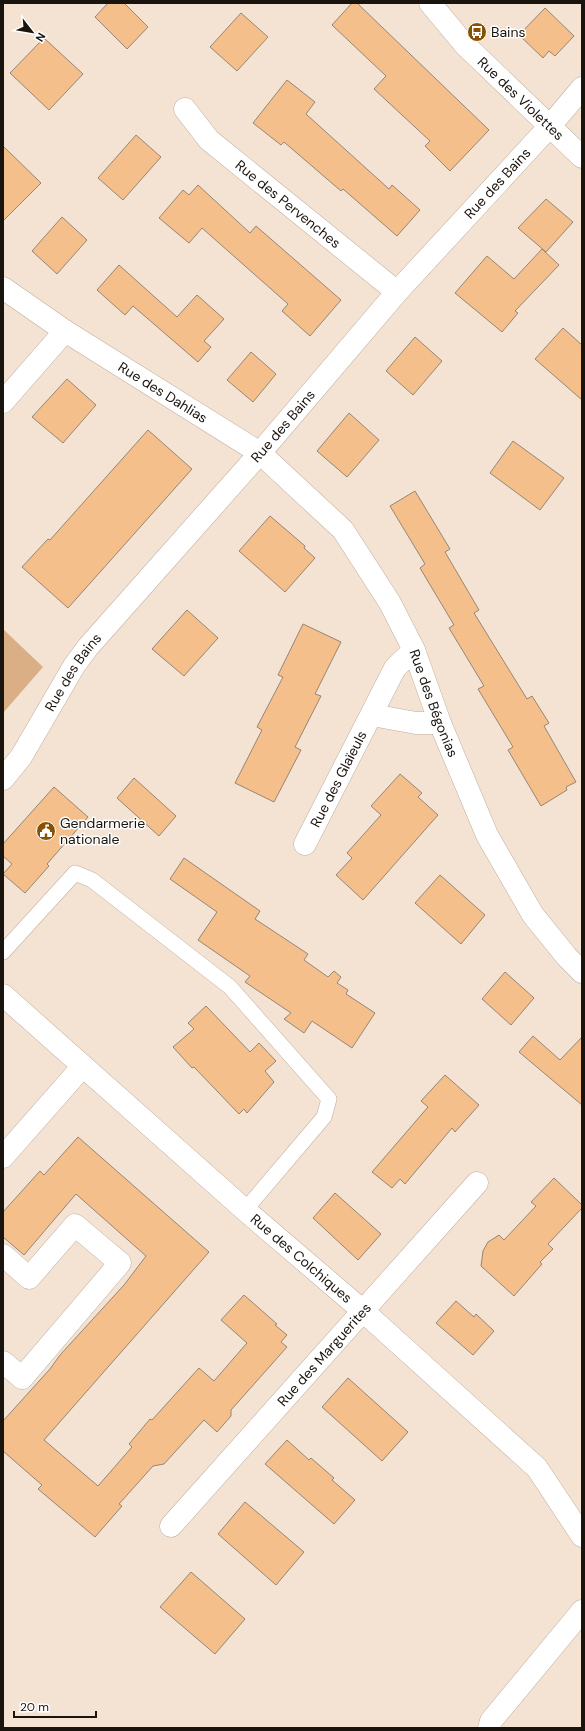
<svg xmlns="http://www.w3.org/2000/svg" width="585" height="1731" viewBox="0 0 585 1731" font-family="'DM Sans',sans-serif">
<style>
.green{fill:#daaf86}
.building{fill:#f5bf8b;stroke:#968677}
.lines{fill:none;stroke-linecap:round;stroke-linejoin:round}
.service-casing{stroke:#c0afa0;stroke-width:16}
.minor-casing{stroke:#c0afa0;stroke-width:23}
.service{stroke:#fff;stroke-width:15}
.minor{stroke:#fff;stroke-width:22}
.labels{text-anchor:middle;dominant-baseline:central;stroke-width:3;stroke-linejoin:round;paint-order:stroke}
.poi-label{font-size:14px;fill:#1a140f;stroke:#fff;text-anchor:start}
.street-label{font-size:14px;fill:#1a140f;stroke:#fff}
</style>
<rect width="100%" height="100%" fill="#f4e2d2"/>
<!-- green -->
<path class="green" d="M 3,629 L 43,667 L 3,713 Z"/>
<!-- building -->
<g class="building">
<path d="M 108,3 L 124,3 L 148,27 L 127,49 L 95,17 Z"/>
<path d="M 352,3 L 357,3 L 489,130 L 450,171 L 425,146 L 430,141 L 374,89 L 386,76 L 332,25 Z"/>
<path d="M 545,8 L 574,36 L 555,56 L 549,51 L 543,58 L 519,35 Z"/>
<path d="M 241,13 L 268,37 L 237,71 L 210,47 Z"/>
<path d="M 44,38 L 83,74 L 49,110 L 10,73 Z"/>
<path d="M 287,80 L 315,102 L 306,114 L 389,189 L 392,185 L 420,210 L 397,236 L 343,189 L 341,191 L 284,142 L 281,145 L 253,123 Z"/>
<path d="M 136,135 L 161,157 L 123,200 L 98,178 Z"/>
<path d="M 3,146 L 41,183 L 3,221 Z"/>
<path d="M 198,185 L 250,233 L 256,226 L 341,300 L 310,336 L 282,311 L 288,304 L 202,228 L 189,243 L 159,218 L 183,190 L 189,195 Z"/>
<path d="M 546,199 L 573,222 L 546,252 L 518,228 Z"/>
<path d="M 62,217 L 87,240 L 57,274 L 32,251 Z"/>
<path d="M 542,249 L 559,265 L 515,311 L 518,313 L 502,332 L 455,293 L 487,256 L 514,279 Z"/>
<path d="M 119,265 L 177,317 L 197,295 L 224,319 L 204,341 L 211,347 L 198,362 L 133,306 L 125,315 L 97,290 Z"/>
<path d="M 563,328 L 582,345 L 582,400 L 535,359 Z"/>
<path d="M 415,337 L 442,361 L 413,395 L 386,371 Z"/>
<path d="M 251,352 L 276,374 L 253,402 L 227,380 Z"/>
<path d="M 67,379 L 96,405 L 63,443 L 32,417 Z"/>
<path d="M 349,413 L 379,440 L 347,477 L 317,451 Z"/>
<path d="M 148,430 L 192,469 L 68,608 L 22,567 L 48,539 L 50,540 Z"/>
<path d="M 513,441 L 564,478 L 540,510 L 490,473 Z"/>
<path d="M 415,491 L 450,549 L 445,552 L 479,610 L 474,613 L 527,699 L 532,696 L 549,723 L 544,726 L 576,782 L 566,787 L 567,790 L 541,806 L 508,750 L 513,747 L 478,689 L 484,686 L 449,628 L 454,625 L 420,568 L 425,564 L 390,506 Z"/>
<path d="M 270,516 L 305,546 L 304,548 L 315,558 L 285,592 L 239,551 Z"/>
<path d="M 187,610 L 218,638 L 184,676 L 152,649 Z"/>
<path d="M 303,624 L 341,642 L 315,694 L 321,696 L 295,747 L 301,750 L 274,802 L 235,783 L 262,730 L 257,727 L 283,677 L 278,675 Z"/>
<path d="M 400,774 L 422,793 L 418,797 L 438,815 L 363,900 L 336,875 L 352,858 L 347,853 L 381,815 L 371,806 Z"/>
<path d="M 134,778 L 176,816 L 159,836 L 117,798 Z"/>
<path d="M 54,787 L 88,817 L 47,864 L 49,866 L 25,893 L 3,874 L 12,864 L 3,856 L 3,844 Z"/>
<path d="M 184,858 L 260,911 L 255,919 L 308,954 L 304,960 L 328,977 L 334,971 L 341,977 L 337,983 L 348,990 L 346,994 L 375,1013 L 352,1048 L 312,1021 L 304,1033 L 284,1019 L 291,1013 L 245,982 L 250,976 L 198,940 L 217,912 L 170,879 Z"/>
<path d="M 440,875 L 485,915 L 461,944 L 415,903 Z"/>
<path d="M 505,972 L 534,998 L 511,1025 L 482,999 Z"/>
<path d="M 206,1006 L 250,1052 L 259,1043 L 276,1061 L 265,1071 L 274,1082 L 247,1113 L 244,1109 L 239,1114 L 194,1067 L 192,1068 L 173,1047 L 194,1029 L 188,1023 Z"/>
<path d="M 533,1036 L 560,1060 L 582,1037 L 582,1105 L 519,1052 Z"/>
<path d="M 445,1075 L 479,1105 L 455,1132 L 452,1128 L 405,1184 L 400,1179 L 392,1188 L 372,1172 L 428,1107 L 421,1101 Z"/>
<path d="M 78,1137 L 209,1252 L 44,1440 L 98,1486 L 132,1447 L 129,1444 L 150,1419 L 152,1420 L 199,1368 L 214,1381 L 247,1343 L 221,1320 L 244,1295 L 277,1324 L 275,1325 L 287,1335 L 281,1342 L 287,1347 L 231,1410 L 231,1416 L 217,1432 L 204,1420 L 164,1464 L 153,1466 L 119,1504 L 122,1506 L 95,1537 L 38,1489 L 42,1485 L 3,1451 L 3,1421 L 50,1369 L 60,1355 L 124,1285 L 146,1256 L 76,1194 L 24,1255 L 3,1237 L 3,1212 L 40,1171 L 44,1175 Z"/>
<path d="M 554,1178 L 582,1205 L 582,1208 L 548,1244 L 553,1249 L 540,1262 L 542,1264 L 514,1296 L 481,1266 L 483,1251 L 488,1242 L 499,1235 L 504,1240 L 536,1206 L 531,1202 Z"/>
<path d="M 335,1193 L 381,1234 L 358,1260 L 313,1218 Z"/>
<path d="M 456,1301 L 474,1317 L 476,1314 L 494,1331 L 473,1355 L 436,1323 Z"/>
<path d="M 348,1378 L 408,1432 L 382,1461 L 322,1407 Z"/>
<path d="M 287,1440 L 309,1460 L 311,1458 L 334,1478 L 332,1480 L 355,1500 L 334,1524 L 265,1464 Z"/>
<path d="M 245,1502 L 304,1552 L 276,1585 L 218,1534 Z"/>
<path d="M 191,1572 L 245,1619 L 215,1654 L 160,1607 Z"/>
</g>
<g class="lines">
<defs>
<path id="service" d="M 3,952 L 75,873 L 92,880 L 230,987 L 329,1099 L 324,1117 L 245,1210"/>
<g id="minor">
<path id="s1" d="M 430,3 L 465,45 L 582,157"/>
<path id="s2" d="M 185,109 L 209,140 L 397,292"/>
<path id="s3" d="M 3,288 L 65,331 L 260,453 L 343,530 L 390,603 L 414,650 L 440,723 L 487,835 L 533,915 L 567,957 L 582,972"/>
<path d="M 3,402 L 65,331"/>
<path d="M 372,715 L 416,723 L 440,723"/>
<path id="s4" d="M 3,779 L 21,757 L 74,666 L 88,647 L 260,453 L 397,292 L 550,126 L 582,88"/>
<path id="s5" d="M 305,844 L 395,668 L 414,650"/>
<path id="s6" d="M 3,995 L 245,1210 L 363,1311 L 537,1468 L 582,1536"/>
<path d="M 3,1157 L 83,1066"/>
<path d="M 3,1255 L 29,1278 L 75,1225 L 120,1263 L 22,1378 L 3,1362"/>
<path id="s7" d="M 171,1526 L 477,1183"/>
<path d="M 489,1728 L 491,1721 L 582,1611"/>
</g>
</defs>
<!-- service casing -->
<use href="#service" class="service-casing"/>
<!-- minor casing -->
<use href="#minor" class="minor-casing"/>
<!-- service -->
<use href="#service" class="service"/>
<!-- minor -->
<use href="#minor" class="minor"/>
</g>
<!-- icons -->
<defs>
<symbol id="bus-disc" viewBox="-11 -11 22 22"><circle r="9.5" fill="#885002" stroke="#fff"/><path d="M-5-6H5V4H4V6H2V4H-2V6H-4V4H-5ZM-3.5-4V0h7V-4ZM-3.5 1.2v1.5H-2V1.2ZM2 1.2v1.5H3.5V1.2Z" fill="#fff"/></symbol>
<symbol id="civic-disc" viewBox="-11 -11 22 22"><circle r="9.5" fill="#885002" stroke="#fff"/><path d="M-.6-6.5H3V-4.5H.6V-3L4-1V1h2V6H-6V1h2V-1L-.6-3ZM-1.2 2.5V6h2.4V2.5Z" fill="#fff"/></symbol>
</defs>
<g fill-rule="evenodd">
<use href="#bus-disc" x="466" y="21" width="22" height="22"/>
<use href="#civic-disc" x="35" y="820" width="22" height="22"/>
</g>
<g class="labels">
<!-- poi labels -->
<g class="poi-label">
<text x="491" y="32">Bains</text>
<text x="60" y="823">Gendarmerie<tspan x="60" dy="16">nationale</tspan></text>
</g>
<!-- street labels -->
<g class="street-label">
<text stroke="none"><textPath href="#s1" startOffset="132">Rue des Violettes</textPath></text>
<text stroke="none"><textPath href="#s4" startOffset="776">Rue des Bains</textPath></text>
<text stroke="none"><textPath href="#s2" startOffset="141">Rue des Pervenches</textPath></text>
<text stroke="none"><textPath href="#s3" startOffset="191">Rue des Dahlias</textPath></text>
<text stroke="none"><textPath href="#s4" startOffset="452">Rue des Bains</textPath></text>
<text stroke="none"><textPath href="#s4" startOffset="128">Rue des Bains</textPath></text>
<text stroke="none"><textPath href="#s3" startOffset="615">Rue des Bégonias</textPath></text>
<text stroke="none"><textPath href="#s5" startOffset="73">Rue des Glaïeuls</textPath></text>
<text stroke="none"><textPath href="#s6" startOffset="398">Rue des Colchiques</textPath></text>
<text stroke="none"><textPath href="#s7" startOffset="230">Rue des Marguerites</textPath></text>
</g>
</g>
<!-- border -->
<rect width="585" height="1731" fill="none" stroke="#1a140f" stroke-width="8"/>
<!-- north arrow -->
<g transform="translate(32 32) rotate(121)" stroke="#ffffff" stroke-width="3" paint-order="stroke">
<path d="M0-3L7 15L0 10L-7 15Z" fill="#1a140f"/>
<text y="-6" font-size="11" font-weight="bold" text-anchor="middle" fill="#1a140f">N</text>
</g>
<!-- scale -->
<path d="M14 1711v6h82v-6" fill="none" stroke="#1a140f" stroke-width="2"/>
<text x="20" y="1711" font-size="12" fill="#1a140f" stroke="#ffffff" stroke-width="3" paint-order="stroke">20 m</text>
</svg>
